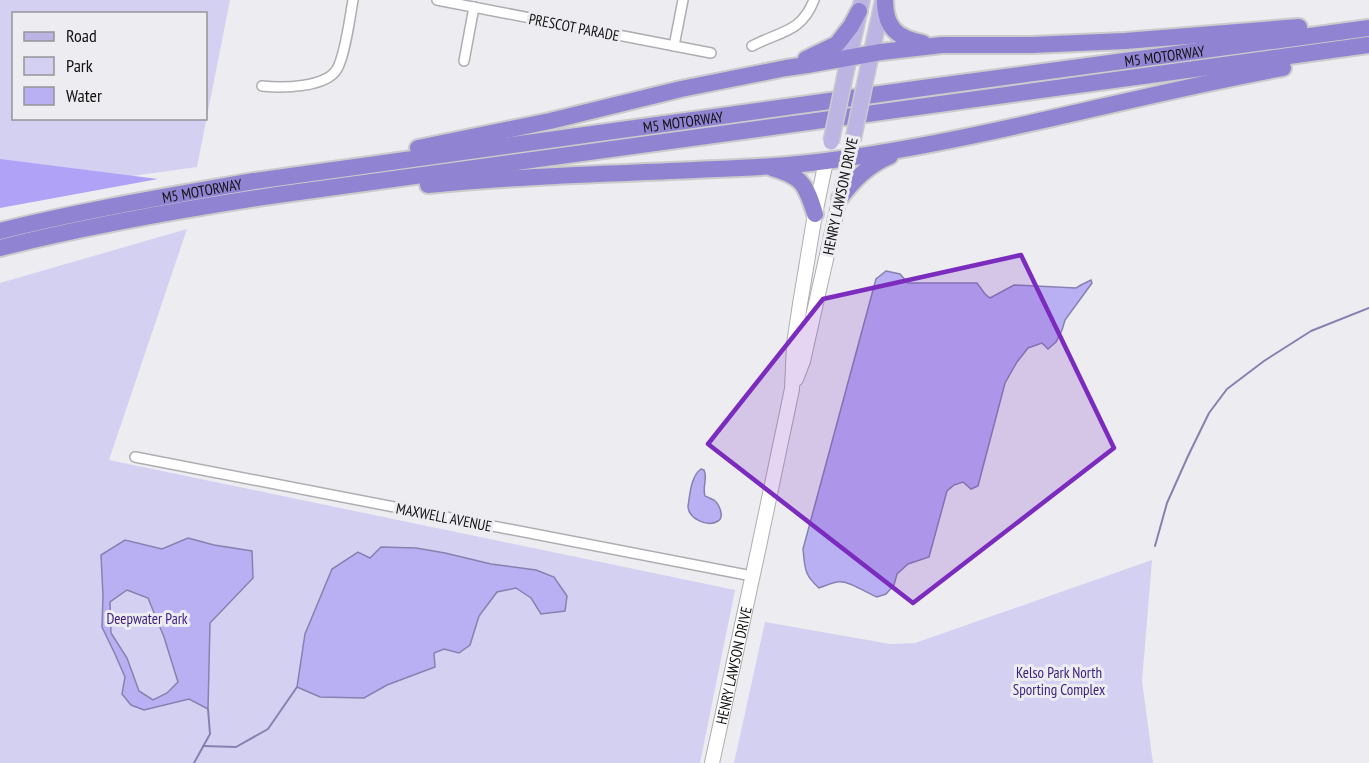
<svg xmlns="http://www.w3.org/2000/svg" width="1369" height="763" viewBox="0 0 1369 763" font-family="'PT Sans Narrow',sans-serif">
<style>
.green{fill:#d4d0f2;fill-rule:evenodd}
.forest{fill:#b0a2f7}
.water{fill:#b9b0f4;stroke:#8781b0;stroke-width:1.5;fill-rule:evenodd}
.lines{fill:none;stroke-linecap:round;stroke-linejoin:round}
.stream{stroke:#8781b0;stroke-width:2}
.minor-casing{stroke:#aeaeb2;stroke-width:12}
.secondary-casing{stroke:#aeaeb2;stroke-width:16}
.primary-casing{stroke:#cbcbcb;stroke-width:18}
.motorway-casing{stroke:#cbcbcb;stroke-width:20}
.minor{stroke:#fff;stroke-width:9}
.secondary{stroke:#fff;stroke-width:14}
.primary{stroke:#bcb5e4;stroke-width:15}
.motorway{stroke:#9083d2;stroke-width:16}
.primary-bridge-casing{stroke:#cbcbcb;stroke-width:18;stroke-linecap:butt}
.primary-bridge{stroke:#bcb5e4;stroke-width:15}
.marked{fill:#7b2cbf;fill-opacity:0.2;stroke:#7b2cbf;stroke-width:4.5;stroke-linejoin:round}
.labels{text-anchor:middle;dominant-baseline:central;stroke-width:6;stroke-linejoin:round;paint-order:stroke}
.street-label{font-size:15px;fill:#121213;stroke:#ececf1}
.park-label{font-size:15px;fill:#3e2180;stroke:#ececf1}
</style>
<rect width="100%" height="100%" fill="#ececf1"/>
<!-- green -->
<g class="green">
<path d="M 0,0 L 230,0 L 197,167 L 68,185 L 0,172 ZM 14,14 L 206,14 L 206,118 L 14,118 Z"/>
<path d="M 187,229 L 109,460 L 735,590 L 700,763 L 0,763 L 0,283 Z"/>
<path d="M 1152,560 L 1142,681 L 1153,763 L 734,763 L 765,622 L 890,644 L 915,643 Z"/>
</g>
<!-- forest -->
<path class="forest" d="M 0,159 L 158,179 L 0,208 Z"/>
<!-- water -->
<g class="water">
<path d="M 886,271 L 900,274 L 908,283 L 977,283 L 985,294 L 990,298 L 1014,285 L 1076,288 L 1081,285 L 1091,280 L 1092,283 L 1065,320 L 1062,330 L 1056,342 L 1048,349 L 1042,343 L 1028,348 L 1017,362 L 1005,383 L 978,486 L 971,489 L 963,482 L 954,485 L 947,491 L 929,557 L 908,564 L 897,574 L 894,585 L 886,594 L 877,597 C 866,593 849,580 837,582 C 831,583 825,586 819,588 C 804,575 805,568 803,549 L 876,279 Z"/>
<path d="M 701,469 L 704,470 C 708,478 702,487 705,496 C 706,496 713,500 714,500 C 719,504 725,517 718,521 C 707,528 688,518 688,506 C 690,494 691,476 701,469 Z"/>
<path d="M 188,538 L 214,545 L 252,551 L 253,578 L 210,623 L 208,709 L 189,699 L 144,710 L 131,705 L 122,694 L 125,677 L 115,654 L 102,627 L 103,596 L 101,555 L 125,540 L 162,549 ZM 127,590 L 148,598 L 164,637 L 178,682 L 167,693 L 153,700 L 139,691 L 127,658 L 111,633 L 110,602 Z"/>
<path d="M 381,547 L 416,548 L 445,553 L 491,564 L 536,570 L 554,577 L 567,596 L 565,611 L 541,614 L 531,598 L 516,588 L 497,592 L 479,616 L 470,645 L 459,653 L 444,649 L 434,653 L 435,667 L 387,685 L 364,698 L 320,697 L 297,687 L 305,634 L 332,569 L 358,552 L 370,558 Z"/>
</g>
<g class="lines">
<!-- stream -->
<g class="stream">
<path d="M 1155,546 L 1167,503 L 1188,456 L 1209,413 L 1227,389 L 1264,361 L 1311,331 L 1369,308"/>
<path d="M 203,746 L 236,747 L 268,729 L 297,687"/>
<path d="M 194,763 L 210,734 L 208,709"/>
</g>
<defs>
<g id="minor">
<path d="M 437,0 L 711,53"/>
<path d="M 674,46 L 683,0"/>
<path d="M 752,46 C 780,31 801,33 814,0"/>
<path d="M 464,61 L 474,7"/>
<path d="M 262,86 C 282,88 326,88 337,69 C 345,56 350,17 353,0"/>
<path d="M 135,457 L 752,576"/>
</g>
<g id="secondary">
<path d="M 796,379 L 803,361 L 849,157"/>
<path id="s1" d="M 712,763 L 758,551 L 792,389 L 794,344 L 800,304 L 815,214 L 826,161"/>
</g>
<g id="primary">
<path d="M 867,73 L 883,0"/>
<path d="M 845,76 L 862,0"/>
</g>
<g id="motorway">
<path d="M 885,0 C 885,28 897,38 923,43"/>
<path d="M 806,59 L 837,44 L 851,26 L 859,11"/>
<path d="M 418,148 L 550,121 L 681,89 L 786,68 L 807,65 L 881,52 L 942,45 L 1031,45 L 1125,41 L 1299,27"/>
<path d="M 772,168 C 802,176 806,185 815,214"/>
<path d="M 428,185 C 517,176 606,174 695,170 C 739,168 782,167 826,161 C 980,141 1130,96 1283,68"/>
<path d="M 840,198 C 854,180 868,165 890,156"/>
<path id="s2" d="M 0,231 C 84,210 169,196 254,181 L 923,88 L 1369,28"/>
<path d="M 0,248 C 91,225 184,209 277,195 L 1369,45"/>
</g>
</defs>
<!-- minor casing -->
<use href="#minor" class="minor-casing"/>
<!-- secondary casing -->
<use href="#secondary" class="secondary-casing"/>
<!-- primary casing -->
<use href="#primary" class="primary-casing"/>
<!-- motorway casing -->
<use href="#motorway" class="motorway-casing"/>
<!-- minor -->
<use href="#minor" class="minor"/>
<!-- secondary -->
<use href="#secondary" class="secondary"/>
<!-- primary -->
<use href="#primary" class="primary"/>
<!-- motorway -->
<use href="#motorway" class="motorway"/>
<defs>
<g id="primary-bridge">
<path d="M 853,140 L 867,73"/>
<path d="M 831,142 L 845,76"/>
</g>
</defs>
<!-- primary-bridge casing -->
<use href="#primary-bridge" class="primary-bridge-casing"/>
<!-- primary-bridge -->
<use href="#primary-bridge" class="primary-bridge"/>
</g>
<!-- marked area -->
<path class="marked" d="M 1021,255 L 1114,448 L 913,603 L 708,444 L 823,299 Z"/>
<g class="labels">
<!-- street labels -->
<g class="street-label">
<text transform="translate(574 27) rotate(11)">PRESCOT PARADE</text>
<text stroke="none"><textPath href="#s2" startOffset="1178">M5 MOTORWAY</textPath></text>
<text stroke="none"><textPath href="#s2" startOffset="692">M5 MOTORWAY</textPath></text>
<text stroke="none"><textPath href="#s2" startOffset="206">M5 MOTORWAY</textPath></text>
<text transform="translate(840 196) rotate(-78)">HENRY LAWSON DRIVE</text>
<text transform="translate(444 517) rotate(11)">MAXWELL AVENUE</text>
<text stroke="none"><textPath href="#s1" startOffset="100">HENRY LAWSON DRIVE</textPath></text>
</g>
<!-- park labels -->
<g class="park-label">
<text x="147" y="618">Deepwater Park</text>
<text x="1059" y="672">Kelso Park North<tspan x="1059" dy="17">Sporting Complex</tspan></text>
</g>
</g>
<!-- legend -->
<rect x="12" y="12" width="195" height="108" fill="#ececf1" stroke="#959598" stroke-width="1.5"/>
<rect x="24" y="32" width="30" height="9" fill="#bcb5e4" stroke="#959598" stroke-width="1.5"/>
<text x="66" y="42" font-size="18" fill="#121213">Road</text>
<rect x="24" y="57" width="30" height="18" fill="#d4d0f2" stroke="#959598" stroke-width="1.5"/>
<text x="66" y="72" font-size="18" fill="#121213">Park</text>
<rect x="24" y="87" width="30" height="18" fill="#b9b0f4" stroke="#959598" stroke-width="1.5"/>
<text x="66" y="102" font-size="18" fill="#121213">Water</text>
</svg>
